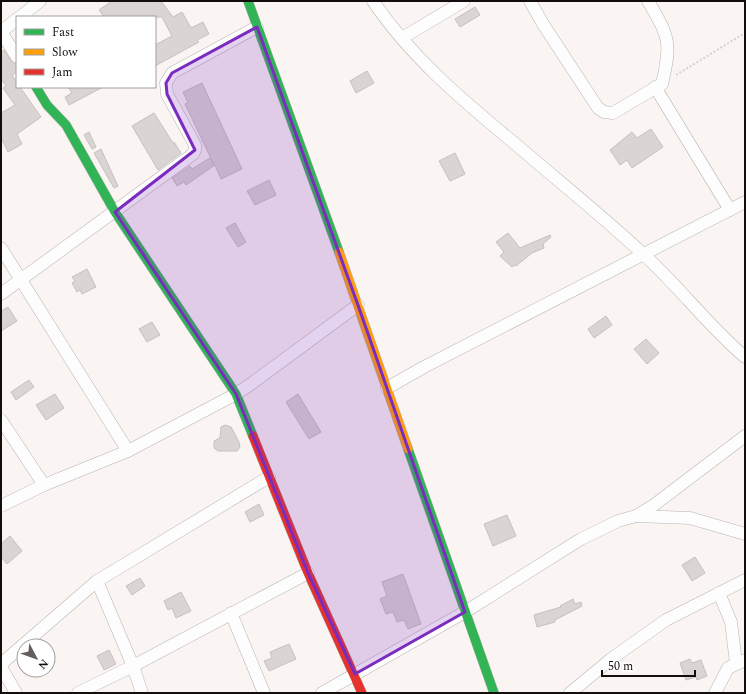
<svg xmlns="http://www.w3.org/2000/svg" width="746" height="694" viewBox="0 0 746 694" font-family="Spectral,serif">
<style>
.building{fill:#dad4d2;stroke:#c6c1bf}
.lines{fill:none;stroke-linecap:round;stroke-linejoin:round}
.street-casing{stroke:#b9b4b2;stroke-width:13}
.fast-casing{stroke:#b9b4b2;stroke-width:10}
.slow-casing{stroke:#b9b4b2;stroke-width:10}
.jam-casing{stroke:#b9b4b2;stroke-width:10}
.path{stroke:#d5d4d3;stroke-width:2;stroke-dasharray:2 2;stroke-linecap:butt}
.street{stroke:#fefdfd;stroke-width:12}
.fast{stroke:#30b455;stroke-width:9}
.slow{stroke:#ff9f0a;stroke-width:9}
.jam{stroke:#e5322d;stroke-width:9}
.marked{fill:#7b2cbf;fill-opacity:0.2;stroke:#7b2cbf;stroke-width:3;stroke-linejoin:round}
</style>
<rect width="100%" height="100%" fill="#faf4f2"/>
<!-- building -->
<g class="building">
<path d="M 112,1 L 161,1 L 173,17 L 182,12 L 191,28 L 203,22 L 209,34 L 197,40 L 199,42 L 155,66 L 155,45 L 172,36 L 162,17 L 104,17 L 99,10 Z"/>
<path d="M 475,7 L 480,15 L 460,27 L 455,19 Z"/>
<path d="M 4,50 L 11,61 L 17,64 L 17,72 L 12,75 L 17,83 L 17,87 L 20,87 L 41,117 L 17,134 L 22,144 L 8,152 L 1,138 L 1,113 L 15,105 L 3,88 L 6,86 L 1,79 L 1,52 Z"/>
<path d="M 367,71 L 374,83 L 356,93 L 350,81 Z"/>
<path d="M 202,83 L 242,169 L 221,179 L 215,165 L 186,185 L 184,182 L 177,186 L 172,178 L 190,166 L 192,169 L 210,158 L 214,165 L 185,104 L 188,103 L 183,92 Z"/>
<path d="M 68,87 L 103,87 L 69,105 L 65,97 L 72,93 Z"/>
<path d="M 154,113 L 173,143 L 174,142 L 181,153 L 158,170 L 132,126 Z"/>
<path d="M 651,129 L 663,147 L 632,168 L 627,160 L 620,165 L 610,150 L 632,132 L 637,138 Z"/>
<path d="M 89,132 L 96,147 L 92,149 L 84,135 Z"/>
<path d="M 101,149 L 118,186 L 114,188 L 94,153 Z"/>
<path d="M 455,153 L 465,174 L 450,181 L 439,161 Z"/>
<path d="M 269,180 L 276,195 L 255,205 L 247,191 Z"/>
<path d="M 235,223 L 246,242 L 238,247 L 226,228 Z"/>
<path d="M 508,233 L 520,248 L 550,235 L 551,237 L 543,244 L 544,248 L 532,253 L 516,266 L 515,265 L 512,267 L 500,256 L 504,252 L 496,242 Z"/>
<path d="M 87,269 L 96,287 L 82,294 L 80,290 L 77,292 L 72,283 L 75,281 L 72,277 Z"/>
<path d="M 8,307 L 17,321 L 1,331 L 1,311 Z"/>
<path d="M 606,316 L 612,325 L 594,338 L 588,329 Z"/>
<path d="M 152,322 L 160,335 L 147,342 L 139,329 Z"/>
<path d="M 646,339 L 659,353 L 647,364 L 634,349 Z"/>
<path d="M 29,380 L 34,387 L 16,400 L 11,392 Z"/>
<path d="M 55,394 L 64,408 L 46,420 L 36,405 Z"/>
<path d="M 298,394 L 321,432 L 309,439 L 286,402 Z"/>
<path d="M 225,425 L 231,427 L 239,442 L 240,447 L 237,451 L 218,451 L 214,448 L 214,441 L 220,438 L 221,427 Z"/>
<path d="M 259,504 L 264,515 L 250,522 L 245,512 Z"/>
<path d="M 507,515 L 516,536 L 493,546 L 484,524 Z"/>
<path d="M 10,536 L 22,551 L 7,564 L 1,557 L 1,544 Z"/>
<path d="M 695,557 L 705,573 L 692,581 L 682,565 Z"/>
<path d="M 403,574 L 421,624 L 408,629 L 404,620 L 397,622 L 393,612 L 386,614 L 380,599 L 387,596 L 382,582 Z"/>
<path d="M 140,578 L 145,586 L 132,595 L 126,586 Z"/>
<path d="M 181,592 L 191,611 L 176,618 L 172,608 L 168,610 L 164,601 Z"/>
<path d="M 573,599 L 575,604 L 581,602 L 582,606 L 555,620 L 555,622 L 537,627 L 534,615 L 561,607 L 560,606 Z"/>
<path d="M 289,644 L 296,659 L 269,671 L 264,661 L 272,658 L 270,652 Z"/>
<path d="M 109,650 L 116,664 L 104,670 L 97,656 Z"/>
<path d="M 690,659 L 692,663 L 701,660 L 707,676 L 697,680 L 696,677 L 686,680 L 680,663 Z"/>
</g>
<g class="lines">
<defs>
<g id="street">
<path d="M 373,1 C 410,56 462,100 513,142 C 556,179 601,215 643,254 C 679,286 708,326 745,357"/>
<path d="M 530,1 L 543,24 L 598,108 L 604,112 L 613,113 L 662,84 C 672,42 669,37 648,1"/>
<path d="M 20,17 L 40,1"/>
<path d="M 1,32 L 17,57"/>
<path d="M 1,32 L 17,19"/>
<path d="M 402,38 L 464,1"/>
<path d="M 655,87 L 730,210"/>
<path d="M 1,248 L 128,451"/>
<path d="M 1,294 L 193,154 L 195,150 L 195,145 L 167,94 L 166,83 L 172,73 L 257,27"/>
<path d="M 387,388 L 424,367 L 745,202"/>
<path d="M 1,420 L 44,485"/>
<path d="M 1,506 L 44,485 L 128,451 L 236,394 L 251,384 L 358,305"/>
<path d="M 637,516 L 690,518 L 745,534"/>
<path d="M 97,581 L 133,666 L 142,693"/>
<path d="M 719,593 L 731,622 L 736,663"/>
<path d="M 231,613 L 264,693"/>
<path d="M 1,664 L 97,581 L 269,477"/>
<path d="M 1,667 L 16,693"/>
<path d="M 78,693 L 133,666 L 308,573"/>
<path d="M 322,693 L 465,612 L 581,539 L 618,521 L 636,516 L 654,505 L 745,436"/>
<path d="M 570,693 L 611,659 L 666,620 L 745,580"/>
<path d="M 715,693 L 728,668 L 745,660"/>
</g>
<g id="fast">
<path d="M 248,1 L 339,252"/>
<path d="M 36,87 L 47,105 L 66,125 L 115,212 L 236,394 L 253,436"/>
<path d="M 408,449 L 494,693"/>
</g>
<path id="slow" d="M 339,252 L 408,449"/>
<path id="jam" d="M 253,436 L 308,573 L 362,693"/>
</defs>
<!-- street casing -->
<use href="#street" class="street-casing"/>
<!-- fast casing -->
<use href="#fast" class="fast-casing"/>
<!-- slow casing -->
<use href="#slow" class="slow-casing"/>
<!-- jam casing -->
<use href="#jam" class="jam-casing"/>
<!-- path -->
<path class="path" d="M 676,75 L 745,33"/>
<!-- street -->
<use href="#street" class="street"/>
<!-- fast -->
<use href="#fast" class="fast"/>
<!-- slow -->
<use href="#slow" class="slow"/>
<!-- jam -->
<use href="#jam" class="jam"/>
</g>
<!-- marked area -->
<path class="marked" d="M 257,27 L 358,305 L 465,612 L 355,674 L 308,573 L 236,394 L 115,212 L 195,150 L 167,94 L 166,83 L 172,73 Z"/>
<!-- border -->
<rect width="746" height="694" fill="none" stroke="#130e0c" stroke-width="4"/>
<!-- legend -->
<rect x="16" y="16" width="140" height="72" fill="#ffffff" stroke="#a19f9e"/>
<rect x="24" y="29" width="20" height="6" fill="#30b455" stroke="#a19f9e"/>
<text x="52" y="36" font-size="12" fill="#130e0c">Fast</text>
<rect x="24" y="49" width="20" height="6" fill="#ff9f0a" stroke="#a19f9e"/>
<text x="52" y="56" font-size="12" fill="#130e0c">Slow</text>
<rect x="24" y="69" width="20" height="6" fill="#e5322d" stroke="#a19f9e"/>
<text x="52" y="76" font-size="12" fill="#130e0c">Jam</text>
<!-- north arrow -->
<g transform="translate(36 658) rotate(131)"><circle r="19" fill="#ffffff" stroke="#a19f9e"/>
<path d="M0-3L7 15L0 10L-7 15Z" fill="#645e5c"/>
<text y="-6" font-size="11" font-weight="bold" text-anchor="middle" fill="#130e0c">N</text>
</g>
<!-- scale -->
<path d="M602 670v6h93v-6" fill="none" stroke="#130e0c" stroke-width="2"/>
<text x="608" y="670" font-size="12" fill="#130e0c" stroke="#ffffff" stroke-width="3" paint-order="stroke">50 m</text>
</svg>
